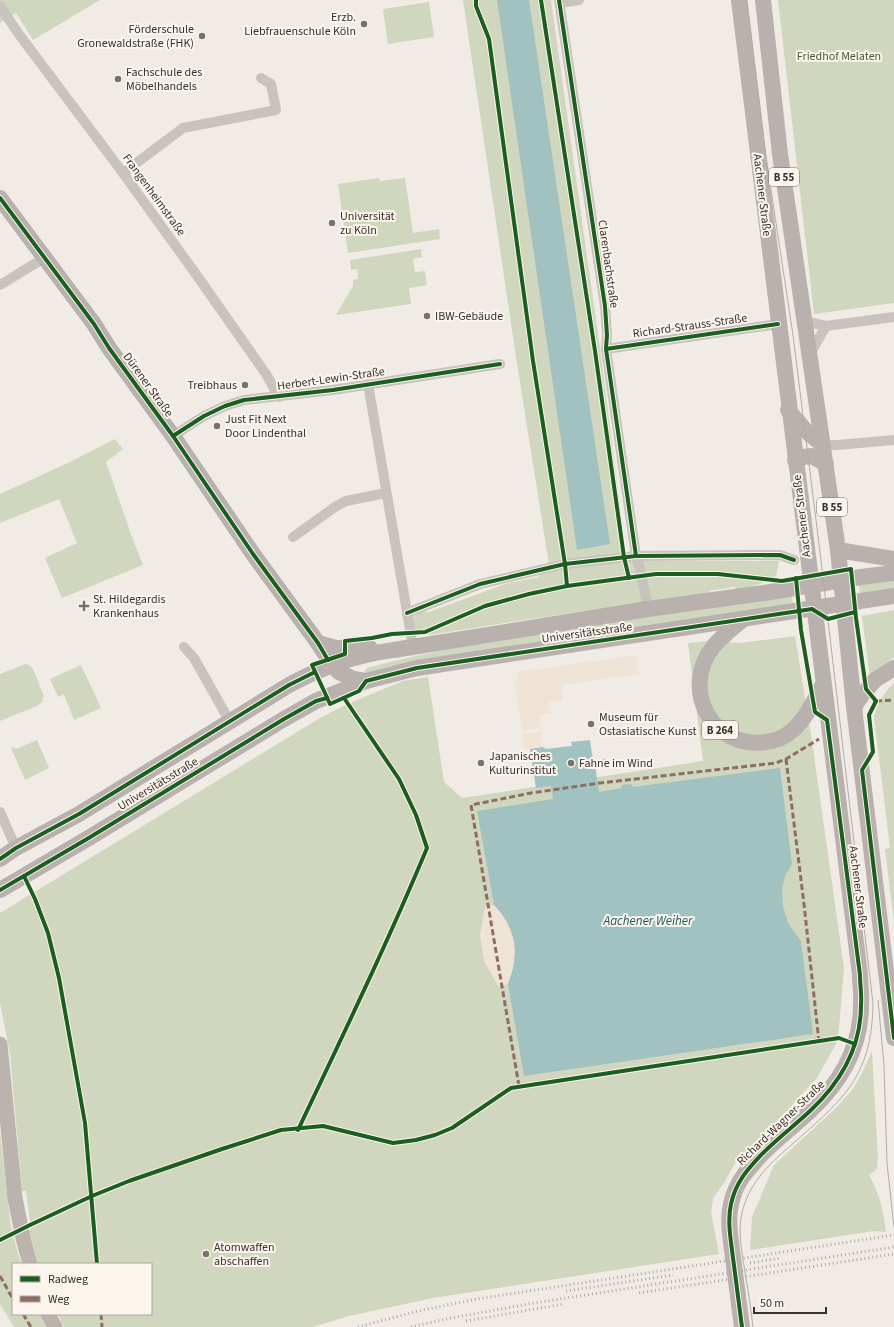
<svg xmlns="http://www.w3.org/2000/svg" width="894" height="1327" viewBox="0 0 894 1327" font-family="'Source Sans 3',sans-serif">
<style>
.green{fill:#d1d6bf}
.plaza{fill:#eee3d5}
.water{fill:#a1c2c1}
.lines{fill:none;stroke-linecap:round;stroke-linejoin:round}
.minor{stroke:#c9c3be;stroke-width:10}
.secondary{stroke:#bab3ae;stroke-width:15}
.primary{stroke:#b8b1ad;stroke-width:16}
.tram{stroke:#b1aca8;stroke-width:1}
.rail{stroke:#b1aca8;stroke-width:3;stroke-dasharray:1 3;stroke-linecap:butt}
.quiet{stroke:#8d6e63;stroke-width:3;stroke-dasharray:6 3;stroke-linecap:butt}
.cycleway-casing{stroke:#fbf5ee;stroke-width:6}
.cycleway{stroke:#1b5e20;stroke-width:4}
.poi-dot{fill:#7a716c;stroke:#fbf5ee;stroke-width:1.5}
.labels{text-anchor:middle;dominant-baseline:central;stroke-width:4;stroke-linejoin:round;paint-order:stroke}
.shield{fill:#fbf5ee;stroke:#756b66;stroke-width:1}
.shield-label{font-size:11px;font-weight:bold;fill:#3b302b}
.poi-label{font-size:12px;fill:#3b302b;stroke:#fbf5ee;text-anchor:start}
.park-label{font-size:12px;fill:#4a5a2e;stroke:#fbf5ee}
.street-label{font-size:12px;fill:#3b302b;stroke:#fbf5ee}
.water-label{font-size:13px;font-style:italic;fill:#1f5a5e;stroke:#fbf5ee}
</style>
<rect width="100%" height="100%" fill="#f0ebe5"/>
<!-- green -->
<g class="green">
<path d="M 0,0 L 100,0 L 33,40 L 16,13 L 0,23 Z"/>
<path d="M 463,0 L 551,0 L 600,348 L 627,561 L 779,561 L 776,576 C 763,584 751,587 736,590 L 735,587 L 709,591 L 709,594 L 530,619 L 429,635 C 422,635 417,632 413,626 L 413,617 C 418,612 422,611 429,612 L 508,583 L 539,577 L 539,575 L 550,571 L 516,357 Z"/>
<path d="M 778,0 L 894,0 L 894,303 L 814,314 Z"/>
<path d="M 429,2 L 434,37 L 388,44 L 383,9 Z"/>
<path d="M 379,178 L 380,181 L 405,178 L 413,233 L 439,229 L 440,239 L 348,253 L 338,184 Z"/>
<path d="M 421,249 L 422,257 L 413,259 L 415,272 L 425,271 L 427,285 L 409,288 L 411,304 L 336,315 L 353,286 L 353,280 L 358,279 L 357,269 L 351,270 L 350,260 Z"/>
<path d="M 115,439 L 123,449 L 106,462 L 133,540 L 143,565 L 62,598 L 45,558 L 77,543 L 59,499 L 0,523 L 0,494 L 70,462 Z"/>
<path d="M 894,581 L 894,590 L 860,594 L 859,585 Z"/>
<path d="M 792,595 L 793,605 L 582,635 L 388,667 L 366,673 L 364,671 L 367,668 C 402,658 439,652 475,642 Z"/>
<path d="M 894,610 L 894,657 L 870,678 L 862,616 Z"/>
<path d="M 795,636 L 812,741 L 844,968 L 838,1040 L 817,1078 L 781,1117 L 737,1160 L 724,1183 L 713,1198 L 711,1212 L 719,1254 L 433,1298 L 349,1316 L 313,1327 L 64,1327 L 58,1314 L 151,1314 L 151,1264 L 38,1264 L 29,1231 L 31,1229 L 26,1191 L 22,1191 L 10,1054 L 0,1003 L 0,913 L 320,718 L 345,705 L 403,681 L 428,677 L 444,782 L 462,798 L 703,761 L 688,643 L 707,641 L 740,643 Z"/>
<path d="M 25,664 L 29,665 L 33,669 L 44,696 L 42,702 L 37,706 L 0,721 L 0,674 Z"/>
<path d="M 81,665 L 101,708 L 74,720 L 64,694 L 58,697 L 50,679 Z"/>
<path d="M 894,683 L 894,922 L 885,849 L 890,848 L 874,717 C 877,703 884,693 894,683 Z"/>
<path d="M 37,740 L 49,768 L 25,780 L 11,748 L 14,747 L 16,749 Z"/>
<path d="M 872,1051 L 878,1158 L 877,1169 L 869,1175 C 880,1195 883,1210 886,1232 L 874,1231 L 750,1250 L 752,1217 L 774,1165 L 835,1109 L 853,1089 L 863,1071 Z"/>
<path d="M 0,1131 L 11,1228 L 21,1264 L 13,1264 L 13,1314 L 40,1314 L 46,1327 L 14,1327 L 0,1304 Z"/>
</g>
<!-- plaza -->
<g class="plaza">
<path d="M 636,655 L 639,674 L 561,685 L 563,700 L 549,702 L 551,713 L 539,715 L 541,728 L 522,731 L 514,680 L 518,679 L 517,672 Z"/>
<path d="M 541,732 L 543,747 L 524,749 L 522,734 Z"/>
<path d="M 494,905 L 501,912 L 507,922 L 514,941 L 515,951 L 513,971 L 508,984 L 498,986 L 484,961 L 480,935 L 485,907 Z"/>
</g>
<!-- water -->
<g class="water">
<path d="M 497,0 L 529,0 L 610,544 L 577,550 Z"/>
<path d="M 590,740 L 593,760 L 606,759 L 606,764 L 595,765 L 599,792 L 622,788 L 622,785 L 631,784 L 633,787 L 780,768 L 792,864 L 785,876 L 782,889 L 783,906 L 788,923 L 801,941 L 813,1034 L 524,1076 L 508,984 C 520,954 517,929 494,905 L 477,811 L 553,799 L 551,786 L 536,788 L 530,749 L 544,747 L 545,749 L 572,746 L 571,742 Z"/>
</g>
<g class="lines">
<!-- minor -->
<g class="minor">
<path d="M 559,0 L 605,306 L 607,335 L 606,349 L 636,556 L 640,568 L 648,609"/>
<path d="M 560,3 L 579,0"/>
<path d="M 0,6 L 18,33 L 123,173 L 198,277 L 266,374 L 279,397"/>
<path d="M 123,173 L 183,128 L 276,110 L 271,84 L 261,78"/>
<path d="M 0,285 L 44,258"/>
<path d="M 804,321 L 826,326 L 894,317"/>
<path d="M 606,349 L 778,324"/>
<path d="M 810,354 L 826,326"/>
<path d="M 368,384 L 413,647"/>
<path d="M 173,436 L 204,416 L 225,406 L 244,400 L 333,390 L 500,364"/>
<path d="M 823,445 L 837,445 L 894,440"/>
<path d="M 293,537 L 335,507 L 346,501 L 386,493"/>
<path d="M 407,613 L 480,584 L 565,564 L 636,556 L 780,555 L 794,560"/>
<path d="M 184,647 L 194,658 L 230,722"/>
<path d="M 0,812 L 16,848"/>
</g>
<!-- secondary -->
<g class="secondary">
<path d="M 0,1044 L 15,1198 L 23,1238 L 30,1264"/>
<path d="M 48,1314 L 55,1327"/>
</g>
<!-- primary -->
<g class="primary">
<path d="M 739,0 C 777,325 817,650 860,975 C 860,985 862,995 861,1005 C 861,1048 841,1082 810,1111 C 795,1125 778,1138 763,1153 C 748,1169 736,1181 731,1204 C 727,1222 731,1240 733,1258 C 736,1281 739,1304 742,1327"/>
<path d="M 763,0 L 780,154 L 838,550 L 854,707 L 894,1038"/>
<path d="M 0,198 L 94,324 L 109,348 L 173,436 L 253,554 L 318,643 L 332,665 L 339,672 L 353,679 L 366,681"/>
<path d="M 788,410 L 805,430 L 823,445"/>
<path d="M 795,460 L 803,457 L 812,456 L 826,464"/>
<path d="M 838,550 L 894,559"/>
<path d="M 742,620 C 733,628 721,637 713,647 C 680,689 712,750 766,742 C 776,741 786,736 793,730 C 806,718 814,701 822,686"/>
<path d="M 318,643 L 336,648 L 370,648"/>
<path d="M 854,707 L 862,695 L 875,680 L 894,668"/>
<path d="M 0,859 L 16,848 L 79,814 L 289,685 C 313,672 339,661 366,655 C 377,652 388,651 400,649 L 648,609 L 764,593 L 861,577 L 894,573"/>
<path d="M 0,890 L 87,839 L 284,719 L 316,701 L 366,681 L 417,668 L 894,596"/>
</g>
<!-- tram -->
<g class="tram">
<path d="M 747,0 L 766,157 L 793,335 L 820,552 L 873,1004 C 872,1079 841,1101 789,1147 C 768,1165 748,1185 742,1213 C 737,1234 743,1257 746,1279 C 749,1295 751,1311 753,1327"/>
<path d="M 878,1000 L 884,1065 L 887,1163 L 894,1227"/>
</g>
<!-- rail -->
<g class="rail">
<path d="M 750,1263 L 781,1258"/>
<path d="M 566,1291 L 673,1275"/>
<path d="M 639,1293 L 894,1254"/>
<path d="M 466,1321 L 564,1304"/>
<path d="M 358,1327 L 418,1311 L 477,1299 L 894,1235"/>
<path d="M 411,1327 L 446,1319 L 528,1304 L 894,1247"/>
</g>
<!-- quiet -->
<g class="quiet">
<path d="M 876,701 L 894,700"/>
<path d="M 786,759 L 804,904 L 819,1042"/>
<path d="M 519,1086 L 471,805 L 531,793 L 600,783 L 776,763 L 786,759 L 819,739"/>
<path d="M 0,1276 L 13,1299"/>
<path d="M 23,1314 L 31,1327"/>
<path d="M 101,1314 L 102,1327"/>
</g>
<defs>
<g id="cycleway">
<path d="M 476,0 L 476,6 L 489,39 L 533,361 L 565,564 L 567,586"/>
<path d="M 541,0 L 595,351 L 624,557 L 629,578"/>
<path d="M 559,0 L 605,306 L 607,335 L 606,349 L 636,556"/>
<path d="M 0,198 L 94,324 L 109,348 L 173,436 L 253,554 L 318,643 L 328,660"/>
<path d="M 606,349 L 778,324"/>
<path d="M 173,436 L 204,416 L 225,406 L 244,400 L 333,390 L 500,364"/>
<path d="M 855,612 L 828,619 L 812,609 L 417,668 L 366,681 L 359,691 L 330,704 L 312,665 L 345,654 L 345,641 L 372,638 L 392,634 L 425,632 L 485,606 L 529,594 L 567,586 L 656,574 L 718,574 L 782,581 L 851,569 L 856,618 L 866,689 L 876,701"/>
<path d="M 407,613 L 480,584 L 565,564 L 636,556 L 780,555 L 794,560"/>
<path d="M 876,701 L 869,715 L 873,752 L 862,770 L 894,1038"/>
<path d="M 0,859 L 16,848 L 79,814 L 289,685 L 315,672"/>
<path d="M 24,876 L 35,899 L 48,933 L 59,978 L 85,1123 L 97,1264"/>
<path d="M 0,890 L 87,839 L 284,719 L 316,701 L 327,698"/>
<path d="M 298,1130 C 342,1037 387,944 427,848 L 416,815 L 399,779 L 344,698"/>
<path d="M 0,1240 L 30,1225 L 92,1196 L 129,1181 L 222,1149 L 281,1130 L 323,1126 L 393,1143 L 416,1140 L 435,1135 L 452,1128 L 511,1088 L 839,1038 L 855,1044"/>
<path d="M 742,1327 C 739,1304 736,1281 733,1258 C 731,1240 727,1222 731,1204 C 736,1181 748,1169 763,1153 C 778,1138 795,1125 810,1111 C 841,1082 861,1048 861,1005 C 862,995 860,985 860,975 L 827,720 L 815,712 L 801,630 L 796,578"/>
</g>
</defs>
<!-- cycleway casing -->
<use href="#cycleway" class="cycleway-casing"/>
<!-- cycleway -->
<use href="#cycleway" class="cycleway"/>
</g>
<!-- markers -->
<g class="poi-dot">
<circle cx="364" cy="24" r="4"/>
<circle cx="202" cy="36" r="4"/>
<circle cx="118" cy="79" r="4"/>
<circle cx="332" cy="223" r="4"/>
<circle cx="427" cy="316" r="4"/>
<circle cx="245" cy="385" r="4"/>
<circle cx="217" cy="426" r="4"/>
<path d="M82 600h4v4h4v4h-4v4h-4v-4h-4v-4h4z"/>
<circle cx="591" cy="724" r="4"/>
<circle cx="481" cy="763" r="4"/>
<circle cx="571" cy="763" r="4"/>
<circle cx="206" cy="1254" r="4"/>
</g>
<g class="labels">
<!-- shield labels -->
<g class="shield">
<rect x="769" y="168" width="30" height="18" rx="3"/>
<rect x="817" y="498" width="30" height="18" rx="3"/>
<rect x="702" y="721" width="36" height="18" rx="3"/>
</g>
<g class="shield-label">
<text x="784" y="177">B 55</text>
<text x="832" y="507">B 55</text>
<text x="720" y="730">B 264</text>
</g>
<!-- poi labels -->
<g class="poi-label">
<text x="356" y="17" text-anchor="end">Erzb.<tspan x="356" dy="14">Liebfrauenschule Köln</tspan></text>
<text x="194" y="29" text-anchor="end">Förderschule<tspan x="194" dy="14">Gronewaldstraße (FHK)</tspan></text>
<text x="126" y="72">Fachschule des<tspan x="126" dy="14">Möbelhandels</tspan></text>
<text x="340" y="216">Universität<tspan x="340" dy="14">zu Köln</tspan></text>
<text x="435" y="316">IBW-Gebäude</text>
<text x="237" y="385" text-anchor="end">Treibhaus</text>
<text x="225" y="419">Just Fit Next<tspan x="225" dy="14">Door Lindenthal</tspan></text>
<text x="93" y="599">St. Hildegardis<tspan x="93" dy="14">Krankenhaus</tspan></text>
<text x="599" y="717">Museum für<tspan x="599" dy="14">Ostasiatische Kunst</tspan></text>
<text x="489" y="756">Japanisches<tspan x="489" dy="14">Kulturinstitut</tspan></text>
<text x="579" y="763">Fahne im Wind</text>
<text x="214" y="1247">Atomwaffen<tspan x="214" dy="14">abschaffen</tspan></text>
</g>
<!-- park labels -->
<g class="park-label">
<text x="839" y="56">Friedhof Melaten</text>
</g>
<!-- street labels -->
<g class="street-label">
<text transform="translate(154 195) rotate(54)">Frangenheimstraße</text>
<text transform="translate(762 195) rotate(83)">Aachener Straße</text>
<text transform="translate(608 264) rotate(82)">Clarenbachstraße</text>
<text transform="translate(690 326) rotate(-8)">Richard-Strauss-Straße</text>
<text transform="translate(331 379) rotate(-8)">Herbert-Lewin-Straße</text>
<text transform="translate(148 385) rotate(54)">Dürener Straße</text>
<text transform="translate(802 516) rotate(-97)">Aachener Straße</text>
<text transform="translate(587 633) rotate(-8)">Universitätsstraße</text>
<text transform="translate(158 784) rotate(-31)">Universitätsstraße</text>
<text transform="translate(858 887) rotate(83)">Aachener Straße</text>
<text transform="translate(781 1123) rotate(-44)">Richard-Wagner-Straße</text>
</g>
<!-- water labels -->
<g class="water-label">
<text x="648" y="921">Aachener Weiher</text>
</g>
</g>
<!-- legend -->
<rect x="12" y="1263" width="140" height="52" fill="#fbf5ee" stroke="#aea6a0"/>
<rect x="20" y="1276" width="20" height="6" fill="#1b5e20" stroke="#aea6a0"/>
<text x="48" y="1283" font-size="12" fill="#3b302b">Radweg</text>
<rect x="20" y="1296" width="20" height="6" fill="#8d6e63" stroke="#aea6a0"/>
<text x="48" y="1303" font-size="12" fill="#3b302b">Weg</text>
<!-- scale -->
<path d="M754 1307v6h72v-6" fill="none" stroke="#3b302b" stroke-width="2"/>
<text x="760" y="1307" font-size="12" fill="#3b302b" stroke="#fbf5ee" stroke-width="3" paint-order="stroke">50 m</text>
</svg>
